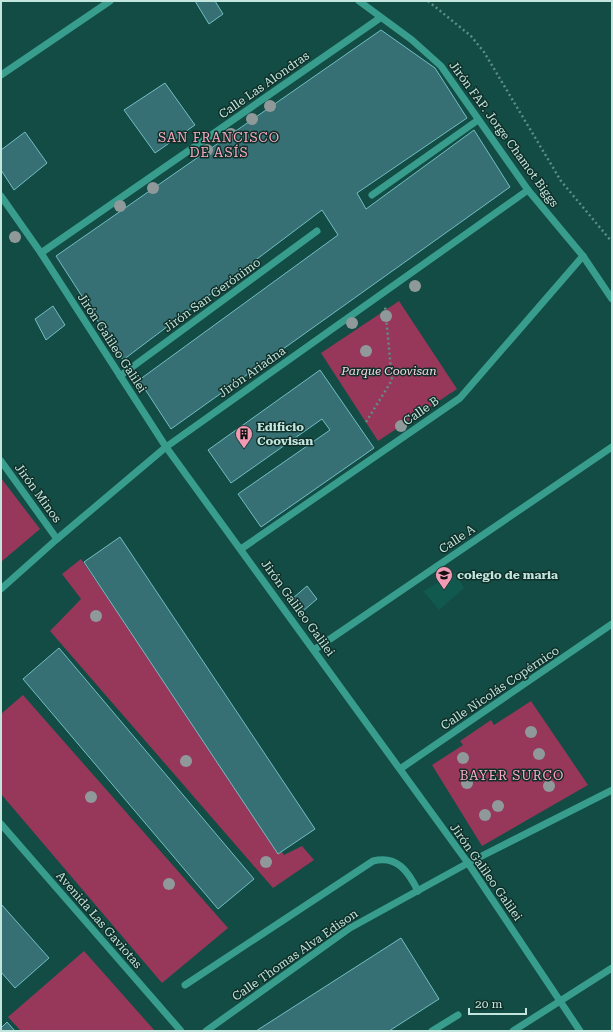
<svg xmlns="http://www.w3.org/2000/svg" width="613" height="1032" viewBox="0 0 613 1032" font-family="'Roboto Serif',serif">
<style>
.built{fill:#11594f}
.green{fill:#97375a}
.building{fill:#367074;stroke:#72bec3}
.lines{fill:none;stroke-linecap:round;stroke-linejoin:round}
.path{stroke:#5e8e86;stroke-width:2.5;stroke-dasharray:2 3;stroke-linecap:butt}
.minor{stroke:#389d8d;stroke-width:7}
.tree{fill:#90999a}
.labels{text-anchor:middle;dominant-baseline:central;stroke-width:3;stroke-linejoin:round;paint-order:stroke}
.street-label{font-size:12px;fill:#c2e5dd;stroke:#102f29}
.park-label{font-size:12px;font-style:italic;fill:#f7d8e0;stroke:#102f29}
.poi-label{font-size:12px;font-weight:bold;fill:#c2e5dd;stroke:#102f29;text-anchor:start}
.neighbourhood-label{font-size:13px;letter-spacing:1px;fill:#fcaac1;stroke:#102f29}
</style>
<rect width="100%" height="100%" fill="#124c44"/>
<!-- built -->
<path class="built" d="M 456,573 L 464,588 L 439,610 L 423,591 Z"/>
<!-- green -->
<g class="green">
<path d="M 399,301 L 457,389 L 378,441 L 321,353 Z"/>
<path d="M 1,478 L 40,529 L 1,562 Z"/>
<path d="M 81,559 L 284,855 L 302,846 L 314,860 L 273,888 L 50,631 L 81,599 L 62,574 Z"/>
<path d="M 23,695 L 228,928 L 162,983 L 1,794 L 1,714 Z"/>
<path d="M 531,701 L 588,785 L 482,846 L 432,765 L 463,745 L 460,741 L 491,720 L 494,725 Z"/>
<path d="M 84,951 L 155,1031 L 21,1031 L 8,1017 Z"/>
</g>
<!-- building -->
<g class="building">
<path d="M 195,1 L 215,1 L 223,14 L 209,24 Z"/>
<path d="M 381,30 L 435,68 L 467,118 L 357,193 L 366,209 L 474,130 L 510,187 L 171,429 L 139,380 L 338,235 L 322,210 L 123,360 L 56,256 Z"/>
<path d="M 165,83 L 195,125 L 155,153 L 124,110 Z"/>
<path d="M 25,132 L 47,163 L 14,190 L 1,170 L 1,150 Z"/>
<path d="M 53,306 L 65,325 L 46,340 L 35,319 Z"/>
<path d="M 320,370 L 374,448 L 261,527 L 238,494 L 330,430 L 322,419 L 231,483 L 208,450 Z"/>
<path d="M 120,537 L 315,829 L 278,854 L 84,562 Z"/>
<path d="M 307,586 L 317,599 L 303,611 L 293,598 Z"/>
<path d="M 59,648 L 254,879 L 218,909 L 23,679 Z"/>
<path d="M 1,904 L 49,958 L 15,988 L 1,972 Z"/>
<path d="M 401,938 L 439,999 L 389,1031 L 256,1031 Z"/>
<path d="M 7,1022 L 15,1031 L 1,1031 L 1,1028 Z"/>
</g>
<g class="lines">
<!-- path -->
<g class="path">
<path d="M 428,1 L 471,36 L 484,52 L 561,181 L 612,242"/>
<path d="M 366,422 L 392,380 L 385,306"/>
</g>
<!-- minor -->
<g class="minor">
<path d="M 359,1 L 412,40 L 441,66 L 528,190 L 583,256 L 612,299"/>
<path d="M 1,75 L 110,1"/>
<path d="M 372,195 L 478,120"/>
<path d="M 1,196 L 41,253 L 166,447 L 468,863 L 580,1031"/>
<path d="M 41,253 L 380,18"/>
<path d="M 120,376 L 317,231"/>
<path d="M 1,461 L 57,539"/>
<path d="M 241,549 L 460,398 L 583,256"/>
<path d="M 1,589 L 57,539 L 166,447 L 528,190"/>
<path d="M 314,650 L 612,447"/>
<path d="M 400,769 L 612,624"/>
<path d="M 1,824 L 181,1031"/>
<path d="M 185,985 L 373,861 C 397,855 408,871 418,891"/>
<path d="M 206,1031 L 350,928 L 468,863 L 612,790"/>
<path d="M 432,1031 L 458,1015"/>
<path d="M 513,1031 L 612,968"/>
</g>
</g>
<!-- trees -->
<g class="tree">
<circle cx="270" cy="106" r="6"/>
<circle cx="252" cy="119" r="6"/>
<circle cx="231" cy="134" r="6"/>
<circle cx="207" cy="150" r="6"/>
<circle cx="153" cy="188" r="6"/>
<circle cx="120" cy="206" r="6"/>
<circle cx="15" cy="237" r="6"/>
<circle cx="415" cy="286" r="6"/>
<circle cx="386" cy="316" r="6"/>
<circle cx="352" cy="323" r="6"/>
<circle cx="366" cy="351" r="6"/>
<circle cx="401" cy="426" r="6"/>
<circle cx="96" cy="616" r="6"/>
<circle cx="531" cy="732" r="6"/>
<circle cx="539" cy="754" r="6"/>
<circle cx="463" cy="758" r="6"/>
<circle cx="186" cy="761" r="6"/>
<circle cx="467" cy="783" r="6"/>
<circle cx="549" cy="786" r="6"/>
<circle cx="91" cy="797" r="6"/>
<circle cx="498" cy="806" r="6"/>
<circle cx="485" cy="815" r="6"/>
<circle cx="266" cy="862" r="6"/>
<circle cx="169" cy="884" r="6"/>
</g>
<!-- icons -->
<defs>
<symbol id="building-pin" viewBox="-11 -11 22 30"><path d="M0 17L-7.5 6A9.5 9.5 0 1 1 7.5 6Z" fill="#f19ab3" stroke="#102f29"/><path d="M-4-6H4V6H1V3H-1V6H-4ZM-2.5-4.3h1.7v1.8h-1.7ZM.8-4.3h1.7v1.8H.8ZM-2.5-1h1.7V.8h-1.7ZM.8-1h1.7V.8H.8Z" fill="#111"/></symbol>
<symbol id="school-pin" viewBox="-11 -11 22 30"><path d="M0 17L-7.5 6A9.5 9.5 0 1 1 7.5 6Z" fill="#f19ab3" stroke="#102f29"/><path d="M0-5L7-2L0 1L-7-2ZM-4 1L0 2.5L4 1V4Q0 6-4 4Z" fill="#111"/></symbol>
</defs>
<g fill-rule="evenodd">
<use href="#building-pin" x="234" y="424" width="20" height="27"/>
<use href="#school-pin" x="434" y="565" width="20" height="27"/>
</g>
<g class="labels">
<!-- street labels -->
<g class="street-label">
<text transform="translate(264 85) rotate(-35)">Calle Las Alondras</text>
<text transform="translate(504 134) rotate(54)">Jirón FAP. Jorge Chamot Biggs</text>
<text transform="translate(212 295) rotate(-36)">Jirón San Gerónimo</text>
<text transform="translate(112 343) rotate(57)">Jirón Galileo Galilei</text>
<text transform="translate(252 372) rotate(-35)">Jirón Ariadna</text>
<text transform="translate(421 411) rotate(-35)">Calle B</text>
<text transform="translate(38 493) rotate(54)">Jirón Minos</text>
<text transform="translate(457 539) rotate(-34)">Calle A</text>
<text transform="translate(298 608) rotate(54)">Jirón Galileo Galilei</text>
<text transform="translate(500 688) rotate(-34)">Calle Nicolás Copérnico</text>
<text transform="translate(486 872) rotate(55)">Jirón Galileo Galilei</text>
<text transform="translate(99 920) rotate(49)">Avenida Las Gaviotas</text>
<text transform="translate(295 955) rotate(-35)">Calle Thomas Alva Edison</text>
</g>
<!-- park labels -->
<g class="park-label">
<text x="389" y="371">Parque Coovisan</text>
</g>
<!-- poi labels -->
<g class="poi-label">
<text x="257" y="427">Edificio<tspan x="257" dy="14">Coovisan</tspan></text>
<text x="457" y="575">colegio de maria</text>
</g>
<!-- neighbourhood labels -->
<g class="neighbourhood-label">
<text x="219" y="137">SAN FRANCISCO<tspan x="219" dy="15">DE ASÍS</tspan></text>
<text x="512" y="775">BAYER SURCO</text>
</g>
</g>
<!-- border -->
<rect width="613" height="1032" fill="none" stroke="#c2e5dd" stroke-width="4"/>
<!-- scale -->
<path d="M469 1008v6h57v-6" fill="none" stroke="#c2e5dd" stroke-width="2"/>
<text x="475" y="1008" font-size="12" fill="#c2e5dd" stroke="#102f29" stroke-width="3" paint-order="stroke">20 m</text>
</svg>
